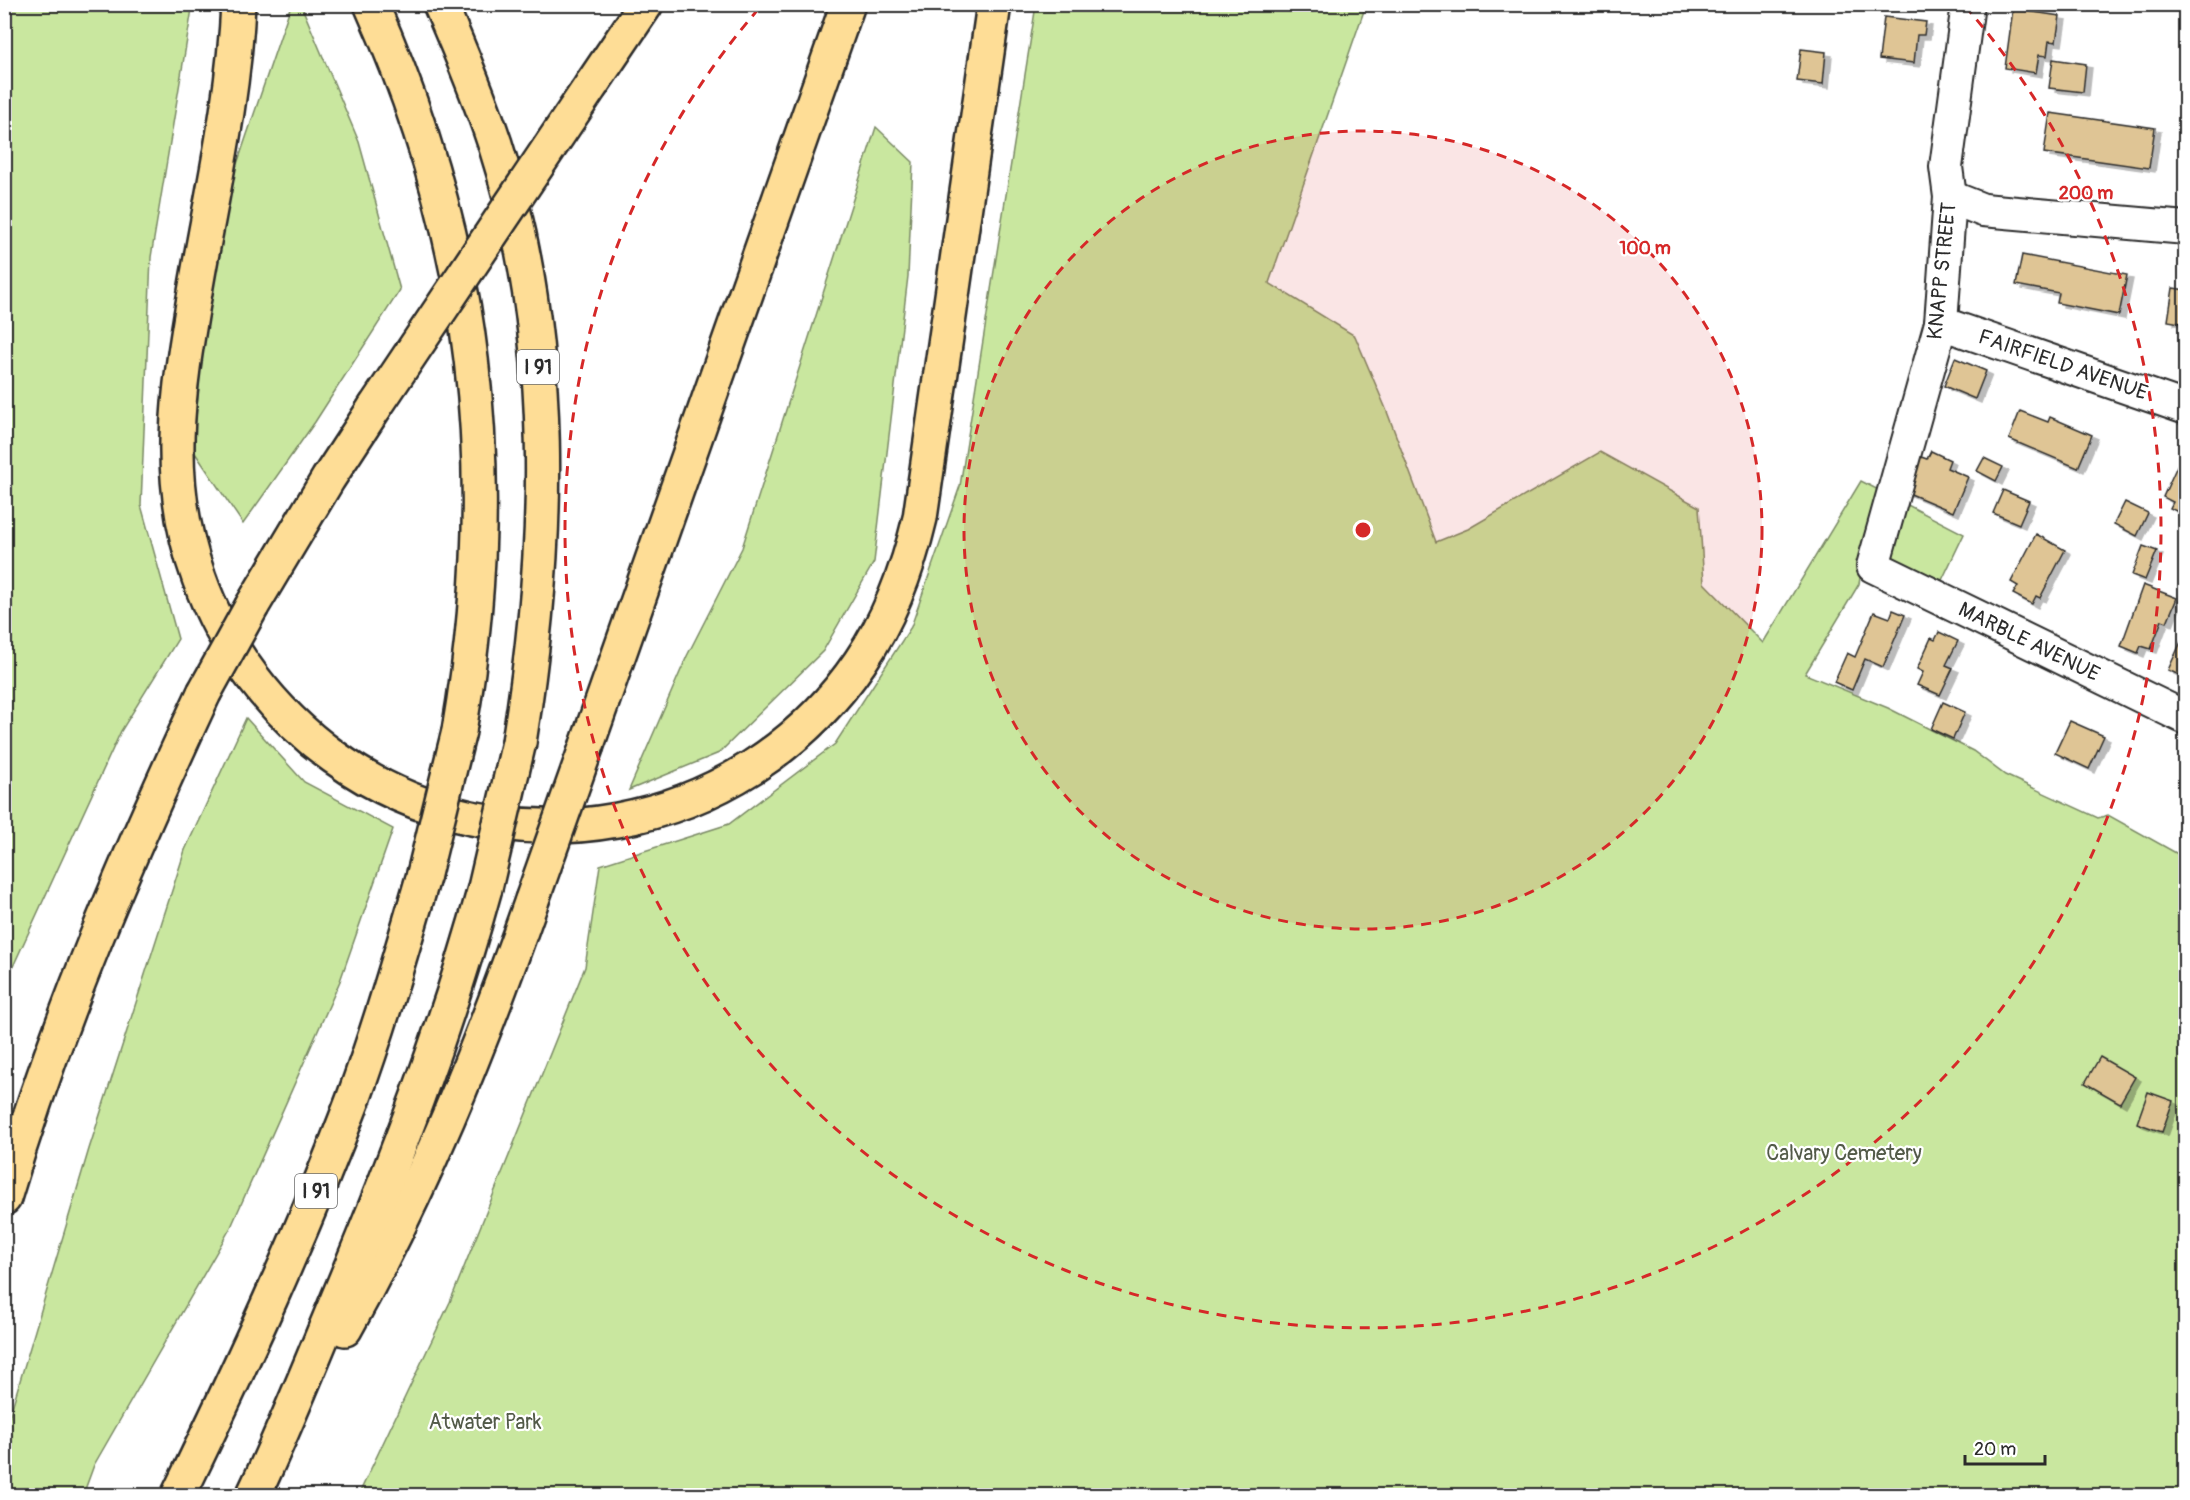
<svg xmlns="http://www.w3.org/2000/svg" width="2190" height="1500" viewBox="0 0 2190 1500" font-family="Pangolin,sans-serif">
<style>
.green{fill:#c9e79f;stroke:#7a8965;stroke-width:1.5}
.building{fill:#dfc595;stroke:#2b2b2b;stroke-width:1.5;filter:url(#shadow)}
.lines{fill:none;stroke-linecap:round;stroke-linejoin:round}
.minor-casing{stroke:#2b2b2b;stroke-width:36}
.motorway-casing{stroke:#2b2b2b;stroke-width:38}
.minor{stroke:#fff;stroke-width:32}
.motorway{stroke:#fedd96;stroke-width:33}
.motorway-bridge-casing{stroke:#2b2b2b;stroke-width:38;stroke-linecap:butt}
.motorway-bridge{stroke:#fedd96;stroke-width:33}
.ring{fill:none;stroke:#d62828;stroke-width:3;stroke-dasharray:10 8}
.labels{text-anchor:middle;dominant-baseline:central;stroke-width:4.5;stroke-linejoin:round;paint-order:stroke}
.shield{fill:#fff;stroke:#6b6b6b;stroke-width:1.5}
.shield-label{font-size:20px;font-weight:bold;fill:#2b2b2b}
.street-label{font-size:21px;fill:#2b2b2b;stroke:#fff}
.park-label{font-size:21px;fill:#525a48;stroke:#fff}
.centre{fill:#d62828;stroke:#fff;stroke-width:3}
.ring-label{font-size:18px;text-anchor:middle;font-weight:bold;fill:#d62828;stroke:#fff;stroke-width:4.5;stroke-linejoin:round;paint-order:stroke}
</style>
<defs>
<filter id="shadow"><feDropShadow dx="6" dy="4" stdDeviation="0" flood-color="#0004"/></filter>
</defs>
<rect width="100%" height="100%" fill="#fff"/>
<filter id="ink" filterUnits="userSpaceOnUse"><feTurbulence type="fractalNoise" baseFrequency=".0167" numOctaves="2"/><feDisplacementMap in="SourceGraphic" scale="12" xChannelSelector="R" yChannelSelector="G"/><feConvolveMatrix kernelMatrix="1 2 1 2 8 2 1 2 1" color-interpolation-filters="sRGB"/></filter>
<g filter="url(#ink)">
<!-- green -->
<g class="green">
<path d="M 5,4 L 191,4 L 192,9 L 151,257 L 141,505 L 178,639 L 121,731 L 5,984 Z"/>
<path d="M 291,5 L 301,5 L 359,142 L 400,290 L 315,422 L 243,524 L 193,450 L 204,329 L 235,170 Z"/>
<path d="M 1036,5 L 1366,5 L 1269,283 L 1355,336 L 1386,409 L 1436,542 L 1468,529 L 1600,452 L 1699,507 L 1704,583 L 1763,643 L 1861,481 L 1964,534 L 1942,580 L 1865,547 L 1859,584 L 1805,674 L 1888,708 L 1973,751 L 2005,775 L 2098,818 L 2108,815 L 2185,858 L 2185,1495 L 358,1496 L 450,1302 L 585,967 L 600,865 L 729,824 L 835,744 L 911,627 L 960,486 Z"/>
<path d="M 876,127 L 913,162 L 908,276 L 874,562 L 823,651 L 719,753 L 629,790 L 687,656 L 742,548 Z"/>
<path d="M 246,718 L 304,782 L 393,829 L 340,981 L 231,1227 L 94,1465 L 83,1495 L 5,1495 L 5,1431 L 89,1149 L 185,850 Z"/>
</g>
<!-- building -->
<g class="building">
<path d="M 2013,9 L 2060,16 L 2056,42 L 2049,41 L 2047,56 L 2039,55 L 2036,73 L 2005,68 Z"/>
<path d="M 1884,17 L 1926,22 L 1924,35 L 1917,35 L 1914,63 L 1879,59 Z"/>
<path d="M 1801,49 L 1826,52 L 1823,84 L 1797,81 Z"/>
<path d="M 2053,59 L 2086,64 L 2083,92 L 2049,88 Z"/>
<path d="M 2050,113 L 2155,128 L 2149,168 L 2044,153 Z"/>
<path d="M 2022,255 L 2127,275 L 2119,315 L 2057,303 L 2059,293 L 2016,285 Z"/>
<path d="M 2173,288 L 2186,290 L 2186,324 L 2168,321 Z"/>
<path d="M 1955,358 L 1986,371 L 1975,399 L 1944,386 Z"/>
<path d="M 2020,411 L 2048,422 L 2050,417 L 2092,435 L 2078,468 L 2009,439 Z"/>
<path d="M 2186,446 L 2186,511 L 2184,515 L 2170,508 L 2173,502 L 2163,497 Z"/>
<path d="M 1931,451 L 1950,460 L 1947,468 L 1968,477 L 1953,512 L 1906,492 L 1921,457 L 1927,459 Z"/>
<path d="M 1984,458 L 2003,467 L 1996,481 L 1977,471 Z"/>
<path d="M 2003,490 L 2029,501 L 2019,524 L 1993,513 Z"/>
<path d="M 2125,502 L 2148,513 L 2137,536 L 2114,524 Z"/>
<path d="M 2036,534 L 2065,550 L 2040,598 L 2036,596 L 2032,604 L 2013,594 L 2018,586 L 2011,582 Z"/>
<path d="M 2143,546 L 2157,551 L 2145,580 L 2132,575 Z"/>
<path d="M 2143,585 L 2177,598 L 2167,622 L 2162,620 L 2151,649 L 2141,646 L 2138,653 L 2121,646 Z"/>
<path d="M 1893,610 L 1905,615 L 1883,667 L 1865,659 L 1852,690 L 1834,682 L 1847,653 L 1855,657 L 1874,612 L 1890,618 Z"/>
<path d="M 2186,631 L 2186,678 L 2168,670 Z"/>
<path d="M 1939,632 L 1958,641 L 1946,665 L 1953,668 L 1940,695 L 1917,685 L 1923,672 L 1917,669 L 1931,638 L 1935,640 Z"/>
<path d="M 1943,702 L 1965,712 L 1953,739 L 1931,729 Z"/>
<path d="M 2070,721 L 2104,736 L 2089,769 L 2055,753 Z"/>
<path d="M 2100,1057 L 2135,1077 L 2120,1103 L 2085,1083 Z"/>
<path d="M 2148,1092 L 2173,1101 L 2162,1132 L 2137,1123 Z"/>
</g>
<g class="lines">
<defs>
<g id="minor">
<path d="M 1968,4 L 1946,167 L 1950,197 L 1941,323 L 1873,566 L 2186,718"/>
<path d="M 1950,197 L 1983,210 L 2186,228"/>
<path d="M 1941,323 L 2186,408"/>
</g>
<g id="motorway">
<path d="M 238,4 C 234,101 211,197 195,292 C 178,392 163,479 199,578 C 224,649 272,712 334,757 C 503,879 743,835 860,662 C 890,618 908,569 920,518 L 994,4"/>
<path d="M 371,4 C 477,242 503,475 459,731"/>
<path d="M 440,4 C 460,50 479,96 495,144 C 557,337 551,544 519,742"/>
<path d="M 592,84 L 646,4"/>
<path d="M 252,606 L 328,479 L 375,407"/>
<path d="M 587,745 L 848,4"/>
<path d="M 4,1198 C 56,1023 127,858 204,693"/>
<path d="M 345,1329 C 422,1192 480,1048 532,900"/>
<path d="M 178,1496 C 241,1366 302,1235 353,1100 C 380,1026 402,950 424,874"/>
<path d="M 253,1496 C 283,1433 309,1368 336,1303 C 393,1167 446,1030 485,888"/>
</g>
</defs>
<!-- minor casing -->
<use href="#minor" class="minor-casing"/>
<!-- motorway casing -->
<use href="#motorway" class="motorway-casing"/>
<!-- minor -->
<use href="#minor" class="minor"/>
<!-- motorway -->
<use href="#motorway" class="motorway"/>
<defs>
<g id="motorway-bridge">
<path d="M 375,407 L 592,84"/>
<path d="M 204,693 L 252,606"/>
<path d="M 424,874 L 459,731"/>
<path d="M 485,888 L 519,742"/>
<path d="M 532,900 L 587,745"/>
</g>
</defs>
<!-- motorway-bridge casing -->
<use href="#motorway-bridge" class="motorway-bridge-casing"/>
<!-- motorway-bridge -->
<use href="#motorway-bridge" class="motorway-bridge"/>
</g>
</g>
<!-- distance rings -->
<circle cx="1363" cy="530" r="399" fill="#d62828" fill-opacity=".12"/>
<g class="ring">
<circle cx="1363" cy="530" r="399"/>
<path d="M1965 6A798 798 0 1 1 761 6"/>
</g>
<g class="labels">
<!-- shield labels -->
<g class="shield">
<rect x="517" y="350" width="42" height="34" rx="4.5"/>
<rect x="295" y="1174" width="42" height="34" rx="4.5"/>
</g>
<g class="shield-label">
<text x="538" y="367">I 91</text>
<text x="316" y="1191">I 91</text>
</g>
<!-- street labels -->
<g class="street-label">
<text transform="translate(1942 271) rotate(-84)">KNAPP STREET</text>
<text transform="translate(2063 365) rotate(19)">FAIRFIELD AVENUE</text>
<text transform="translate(2029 642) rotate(26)">MARBLE AVENUE</text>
</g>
<!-- park labels -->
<g class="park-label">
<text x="1844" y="1153">Calvary Cemetery</text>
<text x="485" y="1422">Atwater Park</text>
</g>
</g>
<circle cx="1363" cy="530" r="9" class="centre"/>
<g class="ring-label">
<text x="2086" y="199">200 m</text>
<text x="1645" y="254">100 m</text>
</g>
<!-- margin -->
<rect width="2190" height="1500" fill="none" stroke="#fff" stroke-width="24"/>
<rect x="12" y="12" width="2166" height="1476" fill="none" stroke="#2b2b2b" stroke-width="2" filter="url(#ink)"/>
<!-- scale -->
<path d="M1965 1455v9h80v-9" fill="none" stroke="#2b2b2b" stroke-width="3"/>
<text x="1974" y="1455" font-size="18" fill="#2b2b2b" stroke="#ffffff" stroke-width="4.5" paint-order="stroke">20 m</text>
</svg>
